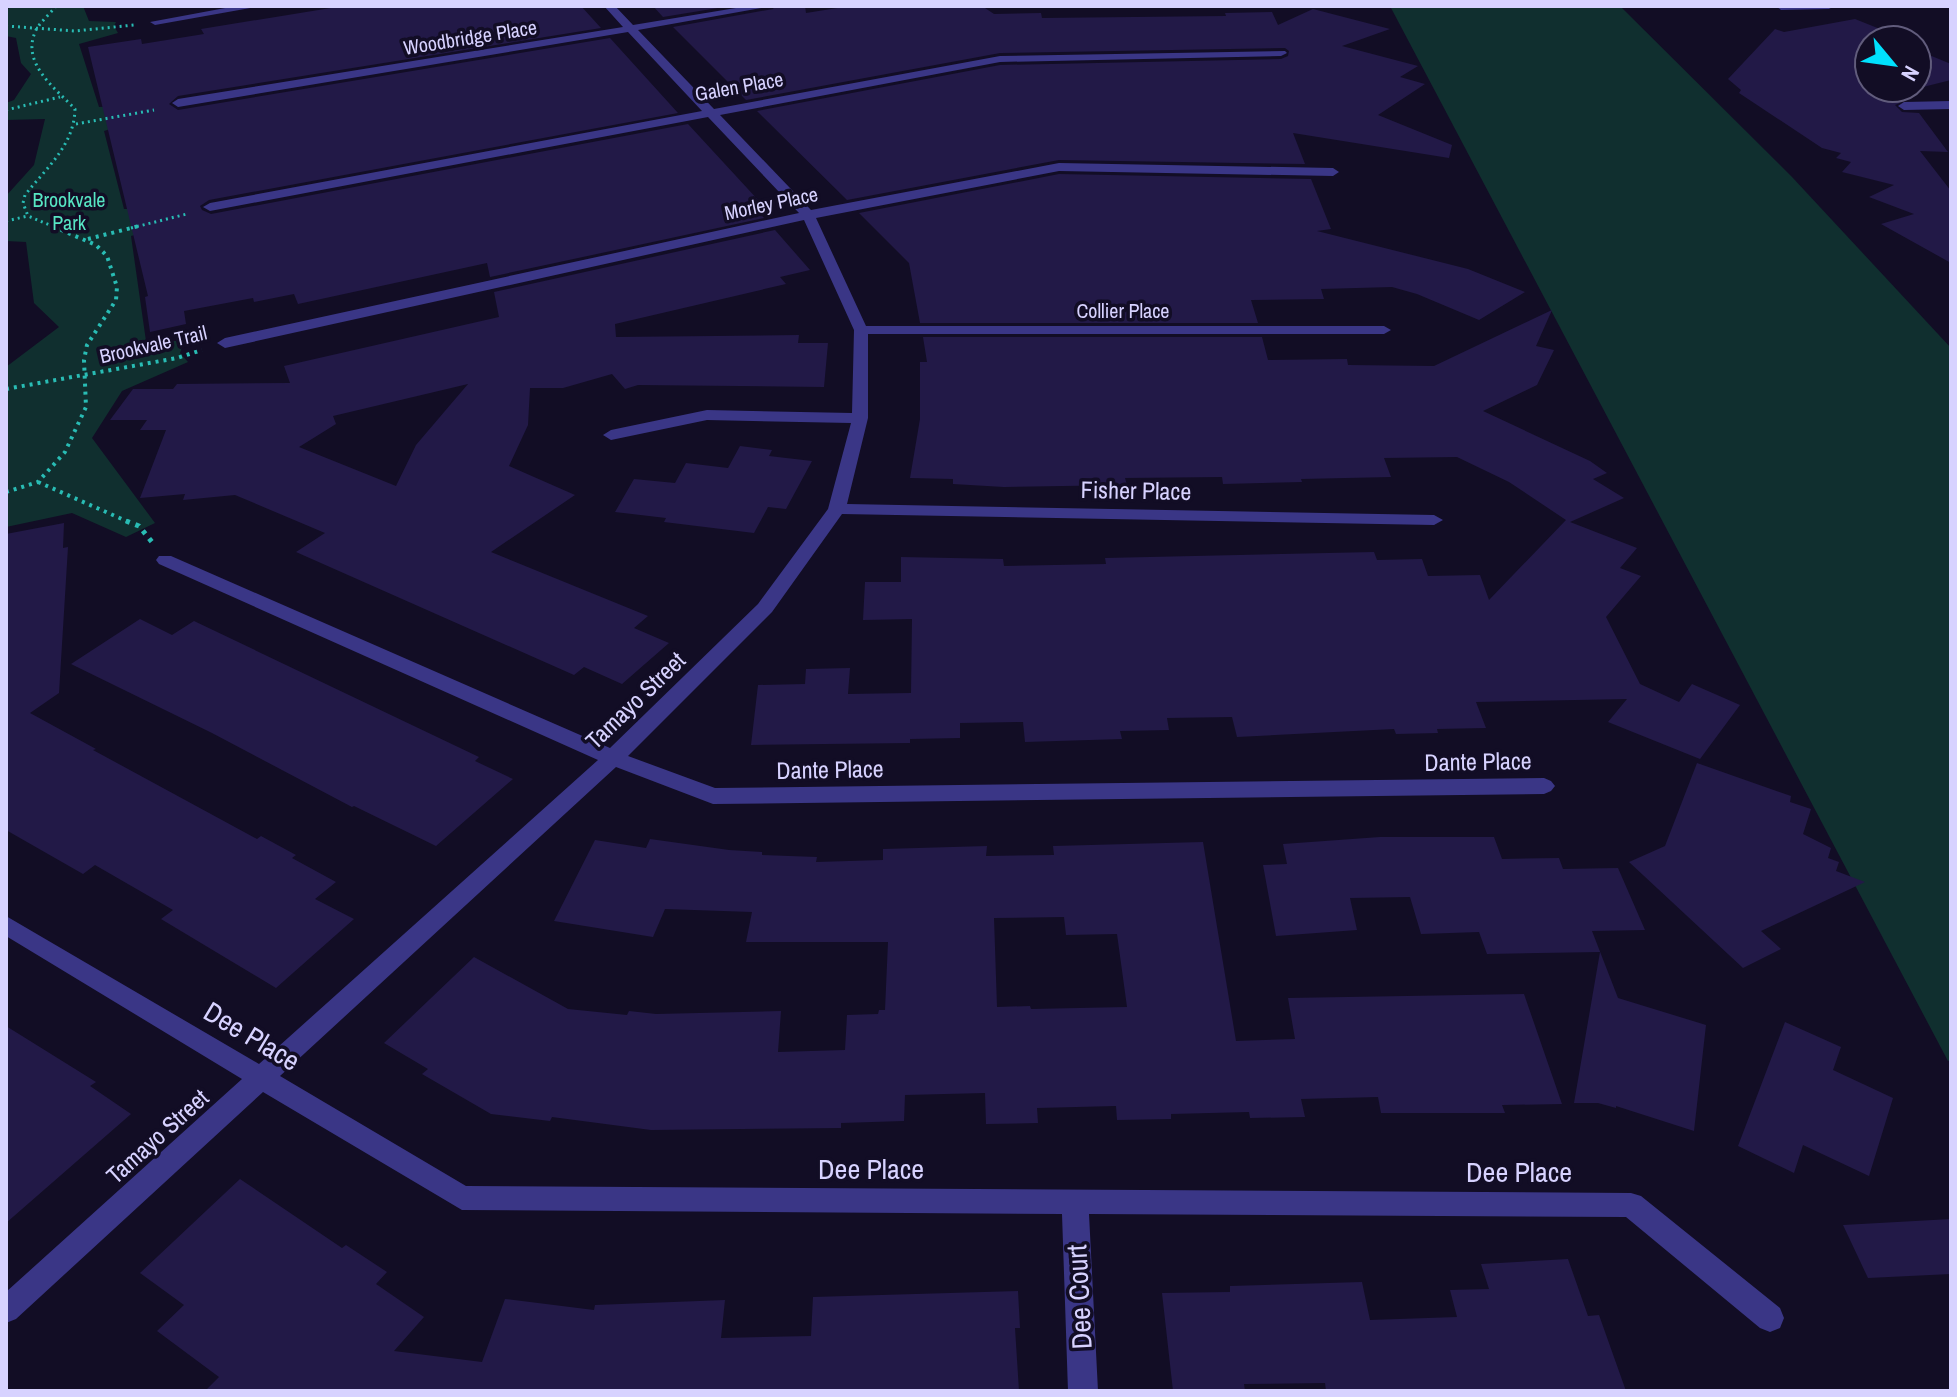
<svg xmlns="http://www.w3.org/2000/svg" width="1957" height="1397" viewBox="0 0 1957 1397" font-family="'Archivo Narrow',sans-serif">
<style>
.green{fill:#102f2f}
.building{fill:#221947;fill-rule:evenodd}
.lines{fill:none;stroke-linecap:round;stroke-linejoin:round}
.path-far2{stroke:#29bcb4;stroke-width:3;stroke-dasharray:2 4;stroke-linecap:butt}
.path-far1{stroke:#29bcb4;stroke-width:4;stroke-dasharray:3 5;stroke-linecap:butt}
.path{stroke:#29bcb4;stroke-width:5;stroke-dasharray:4 6;stroke-linecap:butt}
.street{fill:#3a3686;fill-rule:evenodd}
.labels{text-anchor:middle;dominant-baseline:central;stroke-width:7;stroke-linejoin:round;paint-order:stroke}
.far-street-label{font-size:20px;fill:#d7d2ff;stroke:#120d25}
.far-park-label{font-size:20px;fill:#57e5c3;stroke:#120d25}
.street-label{font-size:24px;fill:#d7d2ff;stroke:#120d25}
.near-street-label{font-size:28px;fill:#d7d2ff;stroke:#120d25}
</style>
<rect width="100%" height="100%" fill="#120d25"/>
<!-- green -->
<g class="green">
<path d="M 11,6 L 83,6 L 89,21 L 116,22 L 114,26 L 118,33 L 79,44 L 99,107 L 143,105 L 144,118 L 104,131 L 124,209 L 173,208 L 177,223 L 131,236 L 146,341 L 184,341 L 180,353 L 188,362 L 122,391 L 92,438 L 155,523 L 126,537 L 72,513 L 6,527 L 6,367 L 59,327 L 34,303 L 26,242 L 6,241 L 6,196 L 34,165 L 45,119 L 6,120 L 6,103 L 14,100 L 31,74 L 21,63 L 16,38 L 6,36 L 6,11 Z"/>
<path d="M 1390,6 L 1620,6 L 1792,177 L 1951,348 L 1951,1060 L 1948,1061 Z"/>
</g>
<!-- building -->
<g class="building">
<path d="M 343,6 L 581,6 L 601,28 L 178,96 L 169,104 L 178,110 L 610,38 L 678,113 L 209,200 L 200,206 L 202,210 L 211,214 L 688,124 L 759,201 L 751,203 L 764,218 L 490,277 L 487,263 L 298,304 L 294,294 L 254,302 L 253,298 L 184,311 L 186,324 L 150,332 L 145,297 L 148,296 L 88,47 L 141,39 L 142,44 L 204,34 L 201,29 Z"/>
<path d="M 653,6 L 730,6 L 663,17 Z"/>
<path d="M 775,6 L 805,6 L 806,13 L 850,6 L 982,6 L 994,14 L 1041,13 L 1042,18 L 1226,16 L 1225,13 L 1272,12 L 1278,25 L 1313,9 L 1390,29 L 1342,46 L 1418,66 L 1400,77 L 1425,84 L 1378,115 L 1452,145 L 1449,158 L 1293,133 L 1305,164 L 1059,160 L 847,200 L 757,111 L 1000,65 L 1281,59 L 1288,56 L 1289,51 L 1285,48 L 1000,53 L 746,100 L 673,27 L 773,9 Z"/>
<path d="M 1855,19 L 1905,39 L 1869,40 L 1869,88 L 1917,88 L 1917,50 L 1951,64 L 1951,80 L 1903,92 L 1909,99 L 1895,105 L 1902,112 L 1919,113 L 1948,152 L 1920,151 L 1951,191 L 1951,263 L 1881,224 L 1914,214 L 1869,197 L 1894,185 L 1842,172 L 1851,162 L 1836,158 L 1841,153 L 1822,148 L 1739,93 L 1741,90 L 1728,79 L 1775,29 L 1784,32 Z"/>
<path d="M 1059,174 L 1311,179 L 1331,229 L 1317,231 L 1468,269 L 1525,292 L 1479,320 L 1417,294 L 1392,287 L 1321,289 L 1324,299 L 1251,300 L 1258,323 L 920,323 L 909,263 L 859,213 Z"/>
<path d="M 775,230 L 810,270 L 780,277 L 786,284 L 615,324 L 616,337 L 799,335 L 798,343 L 828,343 L 824,387 L 638,385 L 625,389 L 612,374 L 563,388 L 530,388 L 528,425 L 509,466 L 575,495 L 491,552 L 648,616 L 634,628 L 669,643 L 622,684 L 584,667 L 574,675 L 296,552 L 325,533 L 235,495 L 183,500 L 185,494 L 140,498 L 166,430 L 140,430 L 147,420 L 110,420 L 133,389 L 173,389 L 177,384 L 290,383 L 284,366 L 499,317 L 494,292 ZM 468,384 L 416,445 L 396,486 L 299,447 L 336,424 L 333,416 Z"/>
<path d="M 1552,310 L 1536,346 L 1554,350 L 1537,385 L 1483,411 L 1590,461 L 1607,473 L 1593,479 L 1624,498 L 1570,522 L 1637,548 L 1620,568 L 1641,576 L 1606,617 L 1640,684 L 1679,702 L 1692,684 L 1740,705 L 1700,759 L 1608,722 L 1627,699 L 1476,702 L 1486,728 L 1437,729 L 1438,733 L 1396,734 L 1394,729 L 1237,737 L 1232,717 L 1167,718 L 1169,730 L 1120,731 L 1122,739 L 1025,742 L 1023,722 L 960,723 L 960,738 L 910,739 L 910,743 L 751,745 L 758,685 L 805,684 L 806,669 L 850,668 L 848,694 L 911,693 L 912,619 L 863,620 L 865,582 L 901,582 L 901,557 L 1003,559 L 1004,566 L 1106,564 L 1105,558 L 1374,552 L 1377,560 L 1422,559 L 1428,576 L 1480,575 L 1489,600 L 1566,520 L 1509,482 L 1457,457 L 1384,458 L 1391,477 L 1301,479 L 1302,482 L 1223,484 L 1222,477 L 1125,478 L 1127,485 L 1004,487 L 953,484 L 953,479 L 910,478 L 920,419 L 920,362 L 927,362 L 923,337 L 1262,337 L 1268,360 L 1347,359 L 1348,365 L 1434,366 Z"/>
<path d="M 740,446 L 772,450 L 769,456 L 812,461 L 786,509 L 768,507 L 754,533 L 664,522 L 666,518 L 615,512 L 634,479 L 675,483 L 686,463 L 728,468 Z"/>
<path d="M 64,523 L 63,548 L 68,547 L 59,693 L 30,713 L 96,749 L 93,750 L 257,839 L 261,836 L 296,855 L 292,858 L 336,882 L 315,899 L 354,919 L 276,988 L 161,919 L 173,910 L 95,865 L 83,874 L 6,830 L 6,534 Z"/>
<path d="M 140,619 L 172,635 L 194,621 L 479,757 L 475,761 L 513,779 L 436,846 L 354,806 L 352,807 L 212,733 L 71,664 Z"/>
<path d="M 1697,763 L 1791,796 L 1790,802 L 1811,809 L 1803,834 L 1831,848 L 1828,858 L 1839,862 L 1836,871 L 1865,882 L 1761,931 L 1781,949 L 1743,968 L 1629,862 L 1665,846 Z"/>
<path d="M 1380,837 L 1494,837 L 1502,859 L 1559,858 L 1563,869 L 1618,868 L 1645,930 L 1592,931 L 1618,998 L 1706,1025 L 1694,1131 L 1616,1106 L 1616,1108 L 1598,1103 L 1574,1103 L 1600,952 L 1487,954 L 1479,932 L 1421,934 L 1410,897 L 1350,898 L 1357,930 L 1276,936 L 1263,865 L 1287,864 L 1283,844 Z"/>
<path d="M 650,839 L 729,850 L 762,852 L 762,855 L 817,857 L 816,862 L 883,860 L 883,849 L 987,846 L 986,856 L 1054,855 L 1053,846 L 1203,842 L 1236,1041 L 1295,1039 L 1288,998 L 1524,994 L 1562,1104 L 1502,1105 L 1505,1113 L 1381,1113 L 1378,1097 L 1301,1099 L 1305,1117 L 1250,1118 L 1249,1112 L 1171,1114 L 1171,1119 L 1117,1120 L 1116,1106 L 1037,1108 L 1038,1123 L 986,1124 L 985,1093 L 905,1095 L 904,1121 L 841,1123 L 841,1128 L 651,1130 L 552,1117 L 550,1121 L 491,1114 L 422,1074 L 428,1069 L 384,1043 L 474,957 L 568,1009 L 627,1015 L 629,1011 L 656,1014 L 781,1011 L 778,1052 L 845,1050 L 847,1015 L 878,1014 L 879,1010 L 885,1010 L 888,942 L 746,942 L 752,912 L 665,909 L 653,937 L 554,921 L 595,840 L 646,848 ZM 1064,917 L 1066,935 L 1117,934 L 1127,1007 L 1031,1009 L 1030,1006 L 997,1007 L 994,918 Z"/>
<path d="M 1785,1022 L 1841,1047 L 1833,1070 L 1893,1098 L 1869,1176 L 1803,1145 L 1794,1173 L 1738,1146 Z"/>
<path d="M 6,1026 L 96,1082 L 90,1086 L 131,1114 L 6,1223 Z"/>
<path d="M 240,1179 L 342,1248 L 346,1245 L 387,1272 L 376,1284 L 424,1317 L 394,1351 L 482,1362 L 505,1299 L 594,1310 L 595,1305 L 725,1300 L 721,1338 L 811,1336 L 813,1297 L 1018,1291 L 1020,1328 L 1015,1328 L 1019,1391 L 205,1391 L 219,1377 L 157,1331 L 184,1305 L 140,1273 Z"/>
<path d="M 1951,1219 L 1951,1274 L 1868,1278 L 1843,1225 Z"/>
<path d="M 1568,1259 L 1588,1316 L 1599,1315 L 1626,1391 L 1326,1391 L 1325,1383 L 1244,1384 L 1245,1391 L 1173,1391 L 1162,1293 L 1230,1292 L 1230,1286 L 1362,1282 L 1370,1320 L 1457,1317 L 1450,1290 L 1489,1289 L 1481,1264 Z"/>
</g>
<g class="lines">
<!-- path-far2 -->
<g class="path-far2">
<path d="M 56,6 C 50,14 41,21 36,30 C 20,63 55,88 75,109 C 74,146 46,168 25,195 L 23,203 L 28,216 L 57,228"/>
<path d="M 6,26 L 75,31 L 134,25"/>
<path d="M 6,110 L 60,97"/>
<path d="M 76,124 L 154,110"/>
<path d="M 6,221 L 28,216"/>
<path d="M 131,228 L 187,214"/>
</g>
<!-- path-far1 -->
<g class="path-far1">
<path d="M 88,239 L 139,226"/>
<path d="M 6,389 L 177,358 L 202,350"/>
<path d="M 38,482 L 131,523"/>
<path d="M 6,492 L 38,482 L 65,452 L 86,407 L 84,360 L 87,345 L 116,300 L 117,287 L 107,256 L 96,245 L 52,226"/>
</g>
<!-- path -->
<path class="path" d="M 126,521 L 139,526 L 152,542"/>
<!-- street -->
<g class="street">
<path d="M 236,6 L 261,6 L 155,25 L 150,22 Z"/>
<path d="M 604,6 L 615,6 L 633,25 L 748,6 L 772,6 L 638,30 L 714,109 L 1000,56 L 1285,51 L 1287,53 L 1281,56 L 1000,62 L 720,115 L 811,210 L 1059,163 L 1333,168 L 1339,172 L 1333,176 L 1059,171 L 816,218 L 866,326 L 1384,326 L 1391,330 L 1384,334 L 868,334 L 868,418 L 847,504 L 1434,515 L 1443,520 L 1434,525 L 842,514 L 772,612 L 628,756 L 715,788 L 1544,778 L 1551,781 L 1555,786 L 1551,791 L 1544,794 L 713,804 L 616,767 L 280,1076 L 466,1186 L 1631,1193 L 1641,1196 L 1780,1308 L 1784,1318 L 1780,1328 L 1770,1332 L 1760,1328 L 1626,1217 L 1089,1214 L 1098,1391 L 1068,1391 L 1062,1214 L 462,1210 L 263,1092 L 16,1319 L 6,1323 L 6,1292 L 242,1079 L 6,936 L 6,916 L 259,1064 L 598,760 L 159,564 L 156,560 L 159,556 L 171,556 L 610,748 L 758,604 L 828,509 L 851,423 L 707,420 L 611,440 L 603,435 L 611,430 L 707,410 L 852,413 L 854,330 L 804,220 L 225,348 L 217,343 L 225,338 L 799,213 L 708,117 L 210,211 L 203,207 L 210,203 L 702,111 L 628,32 L 178,107 L 172,103 L 178,99 L 623,27 Z"/>
<path d="M 1776,6 L 1834,6 L 1829,9 L 1781,10 Z"/>
<path d="M 1951,101 L 1951,109 L 1904,110 L 1898,106 L 1904,102 Z"/>
</g>
</g>
<g class="labels">
<!-- far-street labels -->
<g class="far-street-label">
<text transform="translate(470 37) rotate(-9)">Woodbridge Place</text>
<text transform="translate(739 86) rotate(-10)">Galen Place</text>
<text transform="translate(771 203) rotate(-12)">Morley Place</text>
<text x="1123" y="310">Collier Place</text>
<text transform="translate(153 344) rotate(-13)">Brookvale Trail</text>
</g>
<!-- far-park labels -->
<g class="far-park-label">
<text x="69" y="199">Brookvale<tspan x="69" dy="23">Park</tspan></text>
</g>
<!-- street labels -->
<g class="street-label">
<text transform="translate(1136 490) rotate(1)">Fisher Place</text>
<text transform="translate(635 700) rotate(-44)">Tamayo Street</text>
<text transform="translate(1478 761) rotate(-1)">Dante Place</text>
<text transform="translate(830 769) rotate(-1)">Dante Place</text>
<text transform="translate(157 1136) rotate(-42)">Tamayo Street</text>
</g>
<!-- near-street labels -->
<g class="near-street-label">
<text transform="translate(252 1036) rotate(31)">Dee Place</text>
<text x="871" y="1169">Dee Place</text>
<text x="1519" y="1172">Dee Place</text>
<text transform="translate(1079 1297) rotate(-93)">Dee Court</text>
</g>
</g>
<!-- border -->
<rect width="1957" height="1397" fill="none" stroke="#d7d2ff" stroke-width="16"/>
<!-- north arrow -->
<g transform="translate(1893 64) rotate(119)"><circle r="38" fill="#120d25" stroke="#615c7c" stroke-width="2"/>
<path d="M0-6L14 30L0 20L-14 30Z" fill="#00e1fd"/>
<text y="-12" font-size="22" font-weight="bold" text-anchor="middle" fill="#d7d2ff">N</text>
</g>
</svg>
